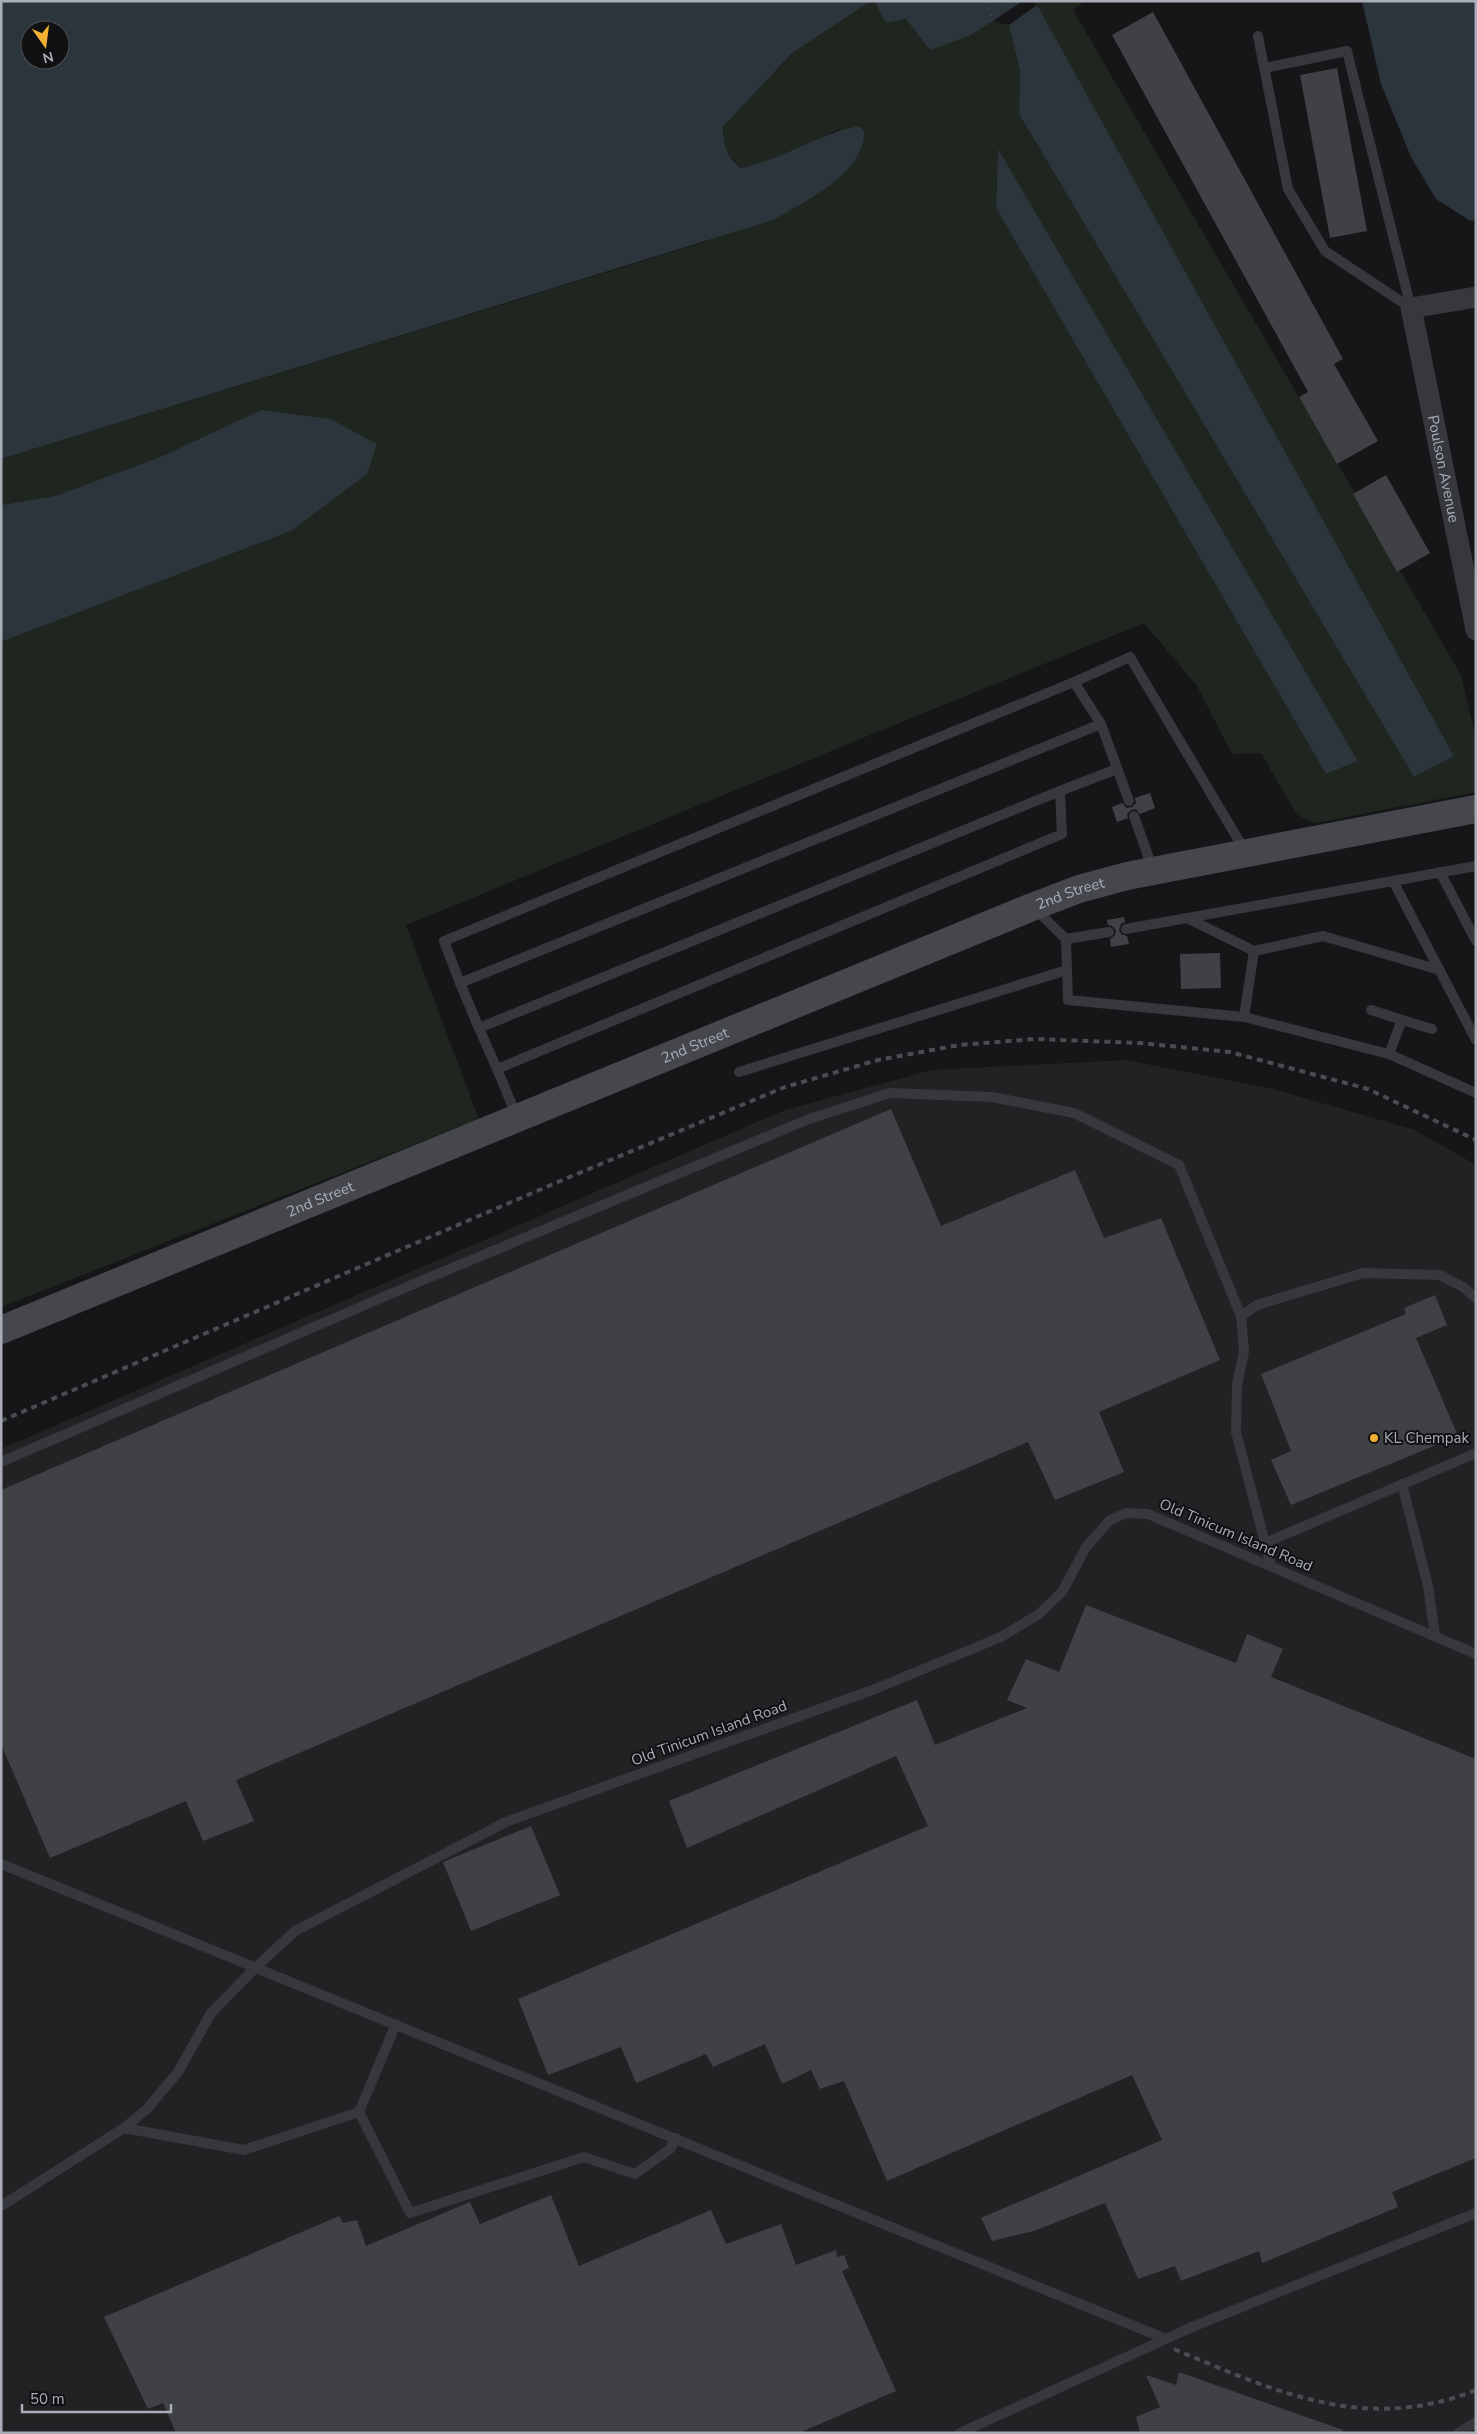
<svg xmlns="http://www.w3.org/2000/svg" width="1477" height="2434" viewBox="0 0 1477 2434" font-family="'Nunito Sans',sans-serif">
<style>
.built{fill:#222225}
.green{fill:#1e261f;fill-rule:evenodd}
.water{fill:#2c353c;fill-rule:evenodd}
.building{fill:#404145}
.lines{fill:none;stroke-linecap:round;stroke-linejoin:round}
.path{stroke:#3d3f44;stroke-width:3;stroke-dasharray:2.5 4;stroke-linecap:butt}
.lane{stroke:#37383d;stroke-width:10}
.street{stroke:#37383d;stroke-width:21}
.secondary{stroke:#45474d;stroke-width:28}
.rail{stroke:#4a4c52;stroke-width:4;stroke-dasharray:6 5;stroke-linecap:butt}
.poi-dot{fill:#f2b134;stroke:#111113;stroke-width:2}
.labels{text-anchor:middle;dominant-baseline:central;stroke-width:4;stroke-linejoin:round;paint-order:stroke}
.street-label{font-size:15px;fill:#a8adb8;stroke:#111113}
.poi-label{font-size:15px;fill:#a8adb8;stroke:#111113;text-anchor:start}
</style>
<rect width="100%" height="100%" fill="#161618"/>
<!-- built -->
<path class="built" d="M 1126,1060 L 1273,1089 L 1415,1130 L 1476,1165 L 1476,2433 L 1,2433 L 1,1449 L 785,1110 L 932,1070 Z"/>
<!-- green -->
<path class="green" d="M 871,1 L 874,1 L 886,23 L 906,19 L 971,35 L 992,21 L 1009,25 L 1020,71 L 1019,114 L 1414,777 L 1454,756 L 1034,1 L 1085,1 L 1073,10 L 1461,675 L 1476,739 L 1476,792 L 1316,823 L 1297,815 L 1261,753 L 1232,754 L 1197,686 L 1144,623 L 406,925 L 479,1119 L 1,1307 L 1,642 L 291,531 L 261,410 L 160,457 L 55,496 L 1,505 L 1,459 L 708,241 L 840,129 L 765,163 L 741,168 C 726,156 724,145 723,127 L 792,53 ZM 998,150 L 1358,761 L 1357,761 L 1326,774 L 996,208 Z"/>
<!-- water -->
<g class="water">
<path d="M 1,1 L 871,1 L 792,53 L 723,127 C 724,145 726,157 741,168 C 782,160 817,134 859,126 L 864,132 C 864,174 804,202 773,220 L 1,459 ZM 30,30 L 60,30 L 60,60 L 30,60 Z"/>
<path d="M 874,1 L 1023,1 L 971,35 L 930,50 L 906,19 L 886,23 Z"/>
<path d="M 1362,1 L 1476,1 L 1476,221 L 1469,220 L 1436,199 L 1411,157 L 1381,84 Z"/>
<path d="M 1037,5 L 1454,756 L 1414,777 L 1019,114 L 1020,71 L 1009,25 Z"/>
<path d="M 998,149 L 1358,761 L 1326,774 L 996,208 Z"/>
<path d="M 261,410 L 330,419 L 377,444 L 367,474 L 291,531 L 1,642 L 1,505 L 55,496 L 160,457 Z"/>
</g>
<!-- building -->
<g class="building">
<path d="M 1153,12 L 1343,359 L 1334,364 L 1378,441 L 1337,464 L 1299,397 L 1308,392 L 1112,35 Z"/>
<path d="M 1337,68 L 1367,231 L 1330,238 L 1300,75 Z"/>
<path d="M 1386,475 L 1430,553 L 1397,572 L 1353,494 Z"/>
<path d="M 1150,793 L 1155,808 L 1140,814 L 1136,809 L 1131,810 L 1127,814 L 1128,818 L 1117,822 L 1112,807 L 1122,803 L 1127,808 L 1132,807 L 1136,803 L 1135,798 Z"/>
<path d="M 1124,917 L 1125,922 L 1121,924 L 1119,930 L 1121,934 L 1127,936 L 1129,944 L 1111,947 L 1110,939 L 1115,935 L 1116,930 L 1112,926 L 1108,925 L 1107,920 Z"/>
<path d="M 1220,953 L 1221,988 L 1181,989 L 1180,954 Z"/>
<path d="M 891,1109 L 941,1226 L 1075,1170 L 1104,1238 L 1161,1218 L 1220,1360 L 1099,1412 L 1124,1472 L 1055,1500 L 1028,1442 L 236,1780 L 254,1821 L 203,1841 L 186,1801 L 50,1858 L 1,1744 L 1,1490 Z"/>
<path d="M 1435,1295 L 1447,1325 L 1416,1338 L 1458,1436 L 1291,1505 L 1271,1460 L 1291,1451 L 1261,1374 L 1406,1314 L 1404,1308 Z"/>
<path d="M 1086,1605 L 1236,1663 L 1247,1634 L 1283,1649 L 1271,1677 L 1476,1759 L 1476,2158 L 1392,2192 L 1398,2207 L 1262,2263 L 1259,2251 L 1181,2281 L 1175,2266 L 1138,2279 L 1105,2203 L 1034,2231 L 992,2241 L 981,2218 L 1162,2140 L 1132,2075 L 887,2181 L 844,2081 L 820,2089 L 811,2070 L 782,2084 L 765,2044 L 713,2067 L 706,2054 L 636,2083 L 621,2047 L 548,2075 L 518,1999 L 928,1826 L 896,1756 L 687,1848 L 669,1801 L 917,1700 L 935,1745 L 1027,1708 L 1007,1700 L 1026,1659 L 1059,1672 Z"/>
<path d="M 531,1826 L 560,1895 L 471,1931 L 443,1862 Z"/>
<path d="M 551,2195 L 579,2266 L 711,2210 L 726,2244 L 781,2224 L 796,2265 L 836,2250 L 837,2257 L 844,2255 L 849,2268 L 842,2271 L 896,2391 L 799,2433 L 176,2433 L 163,2403 L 148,2409 L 104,2317 L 339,2216 L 343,2223 L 357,2220 L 366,2246 L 470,2202 L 480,2224 Z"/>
<path d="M 1179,2372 L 1343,2430 L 1343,2433 L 1140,2433 L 1136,2417 L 1160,2407 L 1146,2375 L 1176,2385 Z"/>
</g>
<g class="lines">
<!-- path -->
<path class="path" d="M 987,1 L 992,21"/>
<!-- lane -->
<g class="lane">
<path d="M 1258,36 L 1288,189 L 1325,251 L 1411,308"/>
<path d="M 1265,68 L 1347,51 L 1411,308"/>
<path d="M 1074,682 L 1130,657 L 1245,851"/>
<path d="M 1101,724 L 460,983 L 444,941 L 1074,682 L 1101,724 L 1129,801"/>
<path d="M 1060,791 L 1062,834 L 497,1069 L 479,1028 L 1060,791 L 1117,769"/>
<path d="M 1134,816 L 1153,870"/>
<path d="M 1440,872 L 1476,941"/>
<path d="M 1393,881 L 1476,1040"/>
<path d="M 1035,909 L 1066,939 L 1109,932"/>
<path d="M 1187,918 L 1254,951 L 1323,936 L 1440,970"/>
<path d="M 1126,929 L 1476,866"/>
<path d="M 1066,939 L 1068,1000 L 1244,1017 L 1389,1054 L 1476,1093"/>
<path d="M 460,983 L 479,1028"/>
<path d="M 1371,1010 L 1402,1020 L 1389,1054"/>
<path d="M 1244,1017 L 1254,951"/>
<path d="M 1402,1020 L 1432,1029"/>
<path d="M 497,1069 L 517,1117"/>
<path d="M 739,1072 L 1067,970"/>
<path d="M 1241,1316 L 1257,1305 L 1363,1273 L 1440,1275 L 1463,1287 L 1476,1298"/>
<path d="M 1,1462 L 409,1286 L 809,1119 L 890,1093 L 992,1097 L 1074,1113 L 1179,1165 L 1241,1316 L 1244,1351 L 1237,1385 L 1236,1432 L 1271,1566"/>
<path d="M 1402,1484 L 1428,1586 L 1435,1636"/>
<path d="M 1265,1543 L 1476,1453"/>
<path d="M 1,1864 L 1166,2339"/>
<path d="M 359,2112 L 396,2024"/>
<path d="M 124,2128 L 244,2150 L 359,2112 L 410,2213 L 584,2157 L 635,2174 L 670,2149 L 676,2138"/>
<path d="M 1,2206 L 124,2128 L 147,2109 L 178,2072 L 211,2013 L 256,1967 L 295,1931 L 506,1822 L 875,1689 L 1001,1637 L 1039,1614 L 1062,1592 L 1086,1547 L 1110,1520 L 1126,1513 L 1148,1514 L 1476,1654"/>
<path d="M 960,2433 L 1192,2327 L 1476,2213"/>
<path d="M 1458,2433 L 1476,2422"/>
</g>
<!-- street -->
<path class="street" id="s1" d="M 1476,297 L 1411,308 L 1476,630"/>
<!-- secondary -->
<path class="secondary" id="s2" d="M 1,1330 L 1032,907 L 1079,889 L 1127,876 L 1476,809"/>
<!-- rail -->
<g class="rail">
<path d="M 1,1421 L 572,1176 L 785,1087 L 878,1060 L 959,1045 L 1035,1039 L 1140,1043 L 1230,1052 L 1368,1089 L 1476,1140"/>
<path d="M 1174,2349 C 1276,2392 1366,2434 1476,2390"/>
</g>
</g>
<!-- markers -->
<circle class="poi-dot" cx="1374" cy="1438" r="5"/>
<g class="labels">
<!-- street labels -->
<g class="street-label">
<text stroke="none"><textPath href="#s1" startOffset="230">Poulson Avenue</textPath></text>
<text stroke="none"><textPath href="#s2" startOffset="1155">2nd Street</textPath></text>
<text stroke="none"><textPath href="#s2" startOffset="750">2nd Street</textPath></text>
<text stroke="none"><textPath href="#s2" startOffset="345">2nd Street</textPath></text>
<text transform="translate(1236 1535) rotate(23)">Old Tinicum Island Road</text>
<text transform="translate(709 1733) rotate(-20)">Old Tinicum Island Road</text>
</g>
<!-- poi labels -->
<g class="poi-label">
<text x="1384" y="1438">KL Chempak</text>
</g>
</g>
<!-- border -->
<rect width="1477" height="2434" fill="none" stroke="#a8adb8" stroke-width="5"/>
<!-- north arrow -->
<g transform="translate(45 45) rotate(166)"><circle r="24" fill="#111113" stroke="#4d4f55"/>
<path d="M0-4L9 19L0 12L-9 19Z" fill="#f2b134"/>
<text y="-8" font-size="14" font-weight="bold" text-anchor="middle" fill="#a8adb8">N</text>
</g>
<!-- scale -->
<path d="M22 2404v8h149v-8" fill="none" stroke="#a8adb8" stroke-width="2.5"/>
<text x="30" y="2404" font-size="15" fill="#a8adb8" stroke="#111113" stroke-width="4" paint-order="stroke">50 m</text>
</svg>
